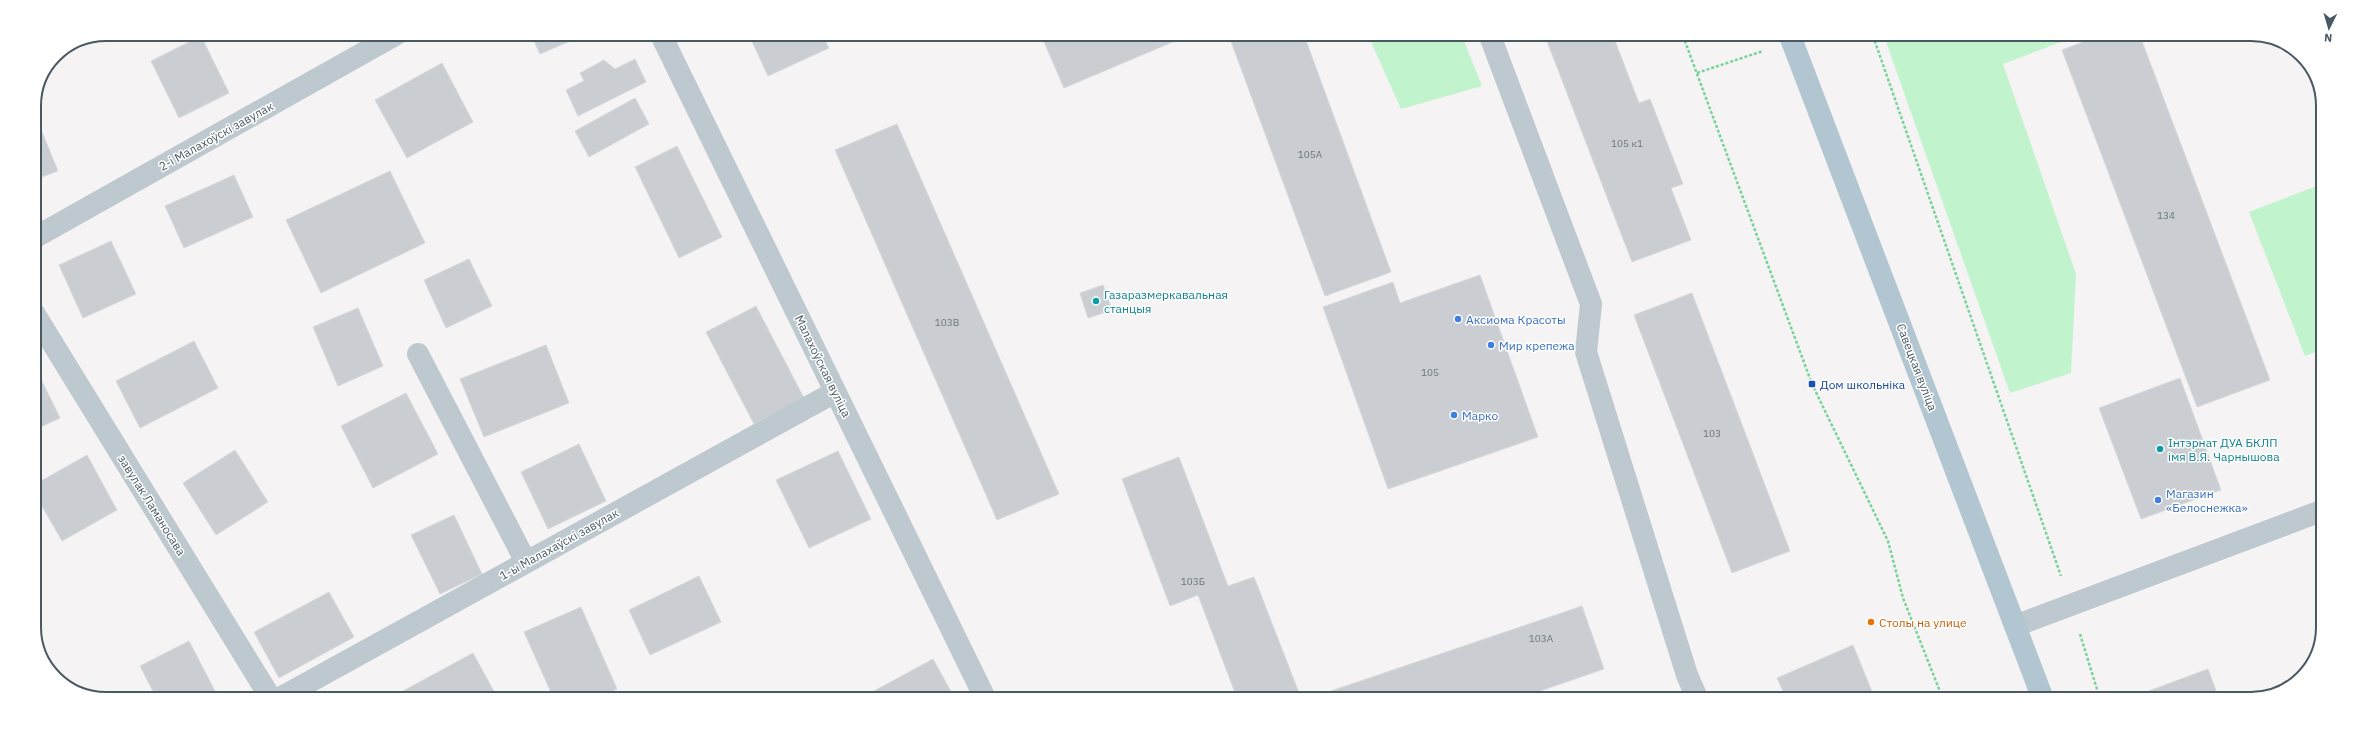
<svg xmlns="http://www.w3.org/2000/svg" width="2357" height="733" viewBox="0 0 2357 733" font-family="'IBM Plex Sans',sans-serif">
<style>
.green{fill:#c1f3cd}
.building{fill:#caced2;stroke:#d6dade}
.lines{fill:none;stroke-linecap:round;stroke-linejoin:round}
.path{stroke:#76d399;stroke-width:2.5;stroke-dasharray:3 2;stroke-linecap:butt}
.minor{stroke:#bdc9cf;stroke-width:22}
.major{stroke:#b2c6d2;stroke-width:22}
.culture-dot{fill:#0f9aa8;stroke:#fff;stroke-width:1.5}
.shop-dot{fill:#3f7fe0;stroke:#fff;stroke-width:1.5}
.transit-dot{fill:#1a4fb4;stroke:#fff;stroke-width:1.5}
.food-dot{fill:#e8710a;stroke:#fff;stroke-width:1.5}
.labels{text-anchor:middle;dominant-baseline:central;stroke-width:3;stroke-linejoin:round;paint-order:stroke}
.number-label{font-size:10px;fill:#69767e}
.street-label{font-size:12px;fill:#495962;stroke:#fff}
.culture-label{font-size:12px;fill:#0d838f;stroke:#fff;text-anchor:start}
.shop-label{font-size:12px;fill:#366cbe;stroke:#fff;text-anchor:start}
.transit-label{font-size:12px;fill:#164399;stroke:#fff;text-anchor:start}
.food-label{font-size:12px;fill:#c56008;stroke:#fff;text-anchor:start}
.rim{fill:none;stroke:#495962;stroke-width:2}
</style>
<rect width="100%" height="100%" fill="#f5f3f3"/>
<!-- green -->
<g class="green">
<path d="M 1368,35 L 1462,36 L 1482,86 L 1401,109 Z"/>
<path d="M 1884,36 L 2077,36 L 2003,64 L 2076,274 L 2071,373 L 2010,393 Z"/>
<path d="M 2322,184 L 2322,349 L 2305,356 L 2249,212 Z"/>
</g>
<!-- building -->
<g class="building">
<path d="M 531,34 L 584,35 L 540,54 Z"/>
<path d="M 749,35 L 822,35 L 829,48 L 768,76 Z"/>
<path d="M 1041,35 L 1181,35 L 1182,38 L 1064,88 Z"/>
<path d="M 1304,35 L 1391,272 L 1325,296 L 1229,36 Z"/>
<path d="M 201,36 L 229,93 L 179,118 L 151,61 Z"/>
<path d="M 1545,36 L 1613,36 L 1639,103 L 1650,99 L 1683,184 L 1671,188 L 1691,240 L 1632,262 Z"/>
<path d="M 2099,36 L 2140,36 L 2270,380 L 2197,407 L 2062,50 Z"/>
<path d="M 635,59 L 646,82 L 578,116 L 566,90 L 584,81 L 580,73 L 604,60 L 615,69 Z"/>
<path d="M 442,63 L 473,122 L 407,158 L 375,100 Z"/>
<path d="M 635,98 L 649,124 L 589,157 L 575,131 Z"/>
<path d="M 897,124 L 1059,494 L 997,520 L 835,150 Z"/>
<path d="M 42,132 L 58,171 L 34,180 L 34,135 Z"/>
<path d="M 677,146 L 722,237 L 679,258 L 635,167 Z"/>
<path d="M 390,171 L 425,243 L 321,293 L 286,220 Z"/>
<path d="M 234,175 L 253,217 L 184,248 L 165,206 Z"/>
<path d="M 111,241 L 136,294 L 83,318 L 59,265 Z"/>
<path d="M 469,259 L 492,306 L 446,328 L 424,280 Z"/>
<path d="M 1480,275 L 1538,437 L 1388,489 L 1323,307 L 1393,282 L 1400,303 Z"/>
<path d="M 1103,285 L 1112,310 L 1088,318 L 1080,293 Z"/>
<path d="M 1692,293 L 1790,551 L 1732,573 L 1634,315 Z"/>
<path d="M 756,306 L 804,398 L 754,424 L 706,332 Z"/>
<path d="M 358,308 L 383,366 L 338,386 L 313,327 Z"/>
<path d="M 194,341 L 218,388 L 140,428 L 116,381 Z"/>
<path d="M 546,345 L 569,403 L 484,437 L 460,379 Z"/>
<path d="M 37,371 L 60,418 L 34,430 L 34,372 Z"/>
<path d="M 2180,378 L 2221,490 L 2141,519 L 2099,408 Z"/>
<path d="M 406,393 L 438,454 L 373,488 L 341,426 Z"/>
<path d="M 579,444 L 606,501 L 548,529 L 521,472 Z"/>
<path d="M 235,450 L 268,502 L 216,535 L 183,483 Z"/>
<path d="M 838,451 L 871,519 L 809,548 L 776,480 Z"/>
<path d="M 87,455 L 117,510 L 62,541 L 34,492 L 34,485 Z"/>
<path d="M 1179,457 L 1228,586 L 1254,577 L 1301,698 L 1237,698 L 1198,595 L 1170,606 L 1122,479 Z"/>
<path d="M 454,515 L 482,574 L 440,594 L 411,535 Z"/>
<path d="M 699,576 L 721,622 L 650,655 L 629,610 Z"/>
<path d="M 329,592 L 354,637 L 279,678 L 254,632 Z"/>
<path d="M 1582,606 L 1604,669 L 1520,698 L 1323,698 L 1322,694 Z"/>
<path d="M 581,607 L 617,689 L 599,697 L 553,697 L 524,632 Z"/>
<path d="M 189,641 L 218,697 L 156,697 L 140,666 Z"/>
<path d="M 1853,645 L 1875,699 L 1786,698 L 1777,678 Z"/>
<path d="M 473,653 L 497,697 L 407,697 L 403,691 Z"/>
<path d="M 933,659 L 954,697 L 863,697 Z"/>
<path d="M 2208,669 L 2219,699 L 2148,699 L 2146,692 Z"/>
</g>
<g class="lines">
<!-- path -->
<g class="path">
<path d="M 1683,36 L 1812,384 L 1888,541 L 1903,598 L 1943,699"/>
<path d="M 1873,36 L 2061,576"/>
<path d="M 1697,73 L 1763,51"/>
<path d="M 2080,634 L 2100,699"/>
</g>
<!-- minor -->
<g class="minor">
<path d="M 661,35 L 985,698"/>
<path d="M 1490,36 L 1591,304 L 1586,352 L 1687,675 L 1697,698"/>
<path d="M 34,238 L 397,34"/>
<path d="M 34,313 L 270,697"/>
<path d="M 418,354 L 526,562"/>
<path d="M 2015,626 L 2321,511"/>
<path d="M 282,697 L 835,392"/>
</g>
<!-- major -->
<path class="major" d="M 1790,36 L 2043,699"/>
</g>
<!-- markers -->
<g class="culture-dot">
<circle cx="1096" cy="301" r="4"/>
<circle cx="2160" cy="449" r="4"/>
</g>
<g class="shop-dot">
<circle cx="1458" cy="319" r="4"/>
<circle cx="1491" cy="345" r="4"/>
<circle cx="1454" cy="415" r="4"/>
<circle cx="2158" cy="500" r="4"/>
</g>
<rect class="transit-dot" x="1808" y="380" width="8" height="8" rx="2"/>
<circle class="food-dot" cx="1871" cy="622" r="4"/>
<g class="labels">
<!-- number labels -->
<g class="number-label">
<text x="1627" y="143">105 к1</text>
<text x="1310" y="154">105А</text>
<text x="2166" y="215">134</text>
<text x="947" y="322">103В</text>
<text x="1430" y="372">105</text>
<text x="1712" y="433">103</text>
<text x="1193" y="581">103Б</text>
<text x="1541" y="638">103А</text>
</g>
<!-- street labels -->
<g class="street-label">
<text transform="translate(216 136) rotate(-29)">2-і Малахоўскі завулак</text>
<text transform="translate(823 366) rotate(64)">Малахоўская вуліца</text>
<text transform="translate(1917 367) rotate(69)">Савецкая вуліца</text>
<text transform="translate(152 505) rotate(58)">завулак Ламаносава</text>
<text transform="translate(559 544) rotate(-29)">1-ы Малахаўскі завулак</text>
</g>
<!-- culture labels -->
<g class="culture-label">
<text x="1104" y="294">Газаразмеркавальная<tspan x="1104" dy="14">станцыя</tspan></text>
<text x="2168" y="442">Інтэрнат ДУА БКЛП<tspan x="2168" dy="14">імя В.Я. Чарнышова</tspan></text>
</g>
<!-- shop labels -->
<g class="shop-label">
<text x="1466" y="319">Аксиома Красоты</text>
<text x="1499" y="345">Мир крепежа</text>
<text x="1462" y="415">Марко</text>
<text x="2166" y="493">Магазин<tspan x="2166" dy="14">«Белоснежка»</tspan></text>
</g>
<!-- transit labels -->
<g class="transit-label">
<text x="1820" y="384">Дом школьніка</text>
</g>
<!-- food labels -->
<g class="food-label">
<text x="1879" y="622">Столы на улице</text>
</g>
</g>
<!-- crop -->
<path d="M0 0H2357V733H0ZM106 41H2251A65 65 0 0 1 2316 106V627A65 65 0 0 1 2251 692H106A65 65 0 0 1 41 627V106A65 65 0 0 1 106 41Z" fill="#fff" fill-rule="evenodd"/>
<path class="rim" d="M106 41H2251A65 65 0 0 1 2316 106V627A65 65 0 0 1 2251 692H106A65 65 0 0 1 41 627V106A65 65 0 0 1 106 41Z"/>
<!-- north arrow -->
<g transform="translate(2329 28) rotate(185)" stroke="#ffffff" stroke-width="3" paint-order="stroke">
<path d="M0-3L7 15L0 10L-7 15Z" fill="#495962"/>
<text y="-6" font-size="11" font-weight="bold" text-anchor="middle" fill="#495962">N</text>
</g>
</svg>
